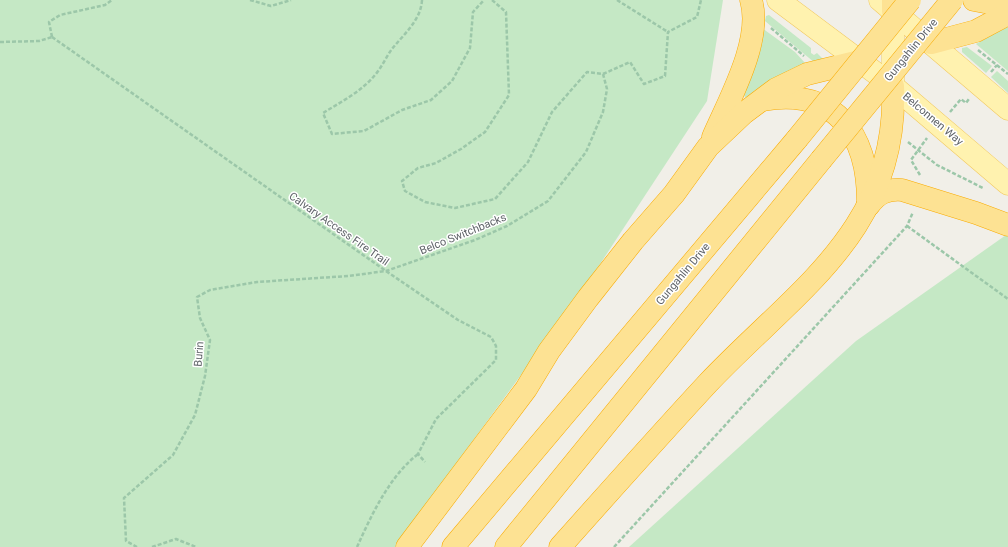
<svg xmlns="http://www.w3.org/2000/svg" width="1008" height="547" viewBox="0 0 1008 547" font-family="Roboto,sans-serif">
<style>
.green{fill:#c5e8c5}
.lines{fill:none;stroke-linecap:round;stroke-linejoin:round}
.primary-casing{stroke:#f2c960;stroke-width:23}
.highway-casing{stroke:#f9ab00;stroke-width:23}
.path{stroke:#9cc7a9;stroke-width:2.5;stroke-dasharray:4 2;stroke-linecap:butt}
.primary{stroke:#fff2af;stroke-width:22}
.highway{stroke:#fde293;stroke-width:22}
.highway-bridge-casing{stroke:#f9ab00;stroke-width:23;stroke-linecap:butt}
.highway-bridge{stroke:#fde293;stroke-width:22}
.labels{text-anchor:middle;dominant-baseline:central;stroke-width:3;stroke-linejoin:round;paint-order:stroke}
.street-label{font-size:11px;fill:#5f6368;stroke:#fff}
</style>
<rect width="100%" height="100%" fill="#f1efe8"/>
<!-- green -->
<g class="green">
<path d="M 0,0 L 723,0 L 707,101 L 581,293 L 395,547 L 0,547 Z"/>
<path d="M 769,15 L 811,48 L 811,53 L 814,55 L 817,53 L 823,59 L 815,63 L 765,21 L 766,16 Z"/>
<path d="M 1008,26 L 1008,71 L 976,44 Z"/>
<path d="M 762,28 L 795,52 L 806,64 L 747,98 L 744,96 Z"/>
<path d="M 967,47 L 992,66 L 986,73 L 962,52 L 962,48 Z"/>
<path d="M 997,71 L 1008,81 L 1008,93 L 991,77 Z"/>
<path d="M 1006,235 L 1008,237 L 1008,547 L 629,547 L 856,341 Z"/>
</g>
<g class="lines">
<defs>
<g id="primary">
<path d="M 778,0 L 893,86 L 1008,184"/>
<path d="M 880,0 L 1008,109"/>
<path d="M 893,11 L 893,86"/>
</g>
<g id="highway">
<path d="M 974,0 L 995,4 L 1008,1"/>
<path d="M 893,11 L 893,0"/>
<path d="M 931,43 L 976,31 L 1008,14"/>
<path d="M 763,100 C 836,87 868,135 868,202"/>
<path d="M 713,137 C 729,100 763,40 751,0"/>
<path d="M 869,205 C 878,193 887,189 902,190 L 976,213 L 1008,225"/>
<path d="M 407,547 L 526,389 L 549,351 L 588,298 L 633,241 L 674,194 L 708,147 L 744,113 L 776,89 L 807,74 L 860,61"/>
<path d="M 453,547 L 797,139"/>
<path d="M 506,547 L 821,160"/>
<path d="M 560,547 C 609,492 658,437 708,383 C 796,290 899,230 893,86"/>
</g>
</defs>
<!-- primary casing -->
<use href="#primary" class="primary-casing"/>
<!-- highway casing -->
<use href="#highway" class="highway-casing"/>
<!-- path -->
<g class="path">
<path d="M 250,0 L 271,6 L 291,0"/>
<path d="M 422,0 C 421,20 404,34 392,49 C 386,57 382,67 375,75 C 362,91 341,102 323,113 L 332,134 L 364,131 L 402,110 L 431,100 L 452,81 L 470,48 L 473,12 L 484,0"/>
<path d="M 617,0 L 668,32"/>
<path d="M 771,28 L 804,56"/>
<path d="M 52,37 L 386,271 L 458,320 L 491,337 L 496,346 L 496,360 L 436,419 L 418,454 L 425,462"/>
<path d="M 52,37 L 49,22 L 60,15 L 105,5 L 112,0"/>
<path d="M 0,42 L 39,41 L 52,37"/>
<path d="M 978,50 L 1008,74"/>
<path d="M 991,72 L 997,65"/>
<path d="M 603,74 L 630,62 L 644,84 L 665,76 L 668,32 L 697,17 L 701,0"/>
<path d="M 950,112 L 961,99 L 966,103 L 969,99"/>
<path d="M 908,142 L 937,165 L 983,188"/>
<path d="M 920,175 L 911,160 L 927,138"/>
<path d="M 907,226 L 1008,299"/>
<path d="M 137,547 L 126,541 L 124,498 L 173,455 L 195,415 L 205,376 L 210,340 L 200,318 L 197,297 L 210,290 L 257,282 L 348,276 L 386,271 L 475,240 L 507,226 L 548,201 L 586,152 L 603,112 L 607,89 L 603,74 L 587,72 L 552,112 L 528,162 L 495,199 L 455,208 L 425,202 L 405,191 L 402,181 L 418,168 L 436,163 L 461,149 L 485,132 L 509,95 L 506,12 L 492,0"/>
<path d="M 152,547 L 176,539 L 196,547"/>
<path d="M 357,547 C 372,514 389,477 418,454"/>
<path d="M 614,547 L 907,226 L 913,212"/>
</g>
<!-- primary -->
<use href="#primary" class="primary"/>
<!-- highway -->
<use href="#highway" class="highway"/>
<defs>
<g id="highway-bridge">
<path d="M 797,139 L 910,0"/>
<path d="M 821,160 L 952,0"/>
</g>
</defs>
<!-- highway-bridge casing -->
<use href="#highway-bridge" class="highway-bridge-casing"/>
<!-- highway-bridge -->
<use href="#highway-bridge" class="highway-bridge"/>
</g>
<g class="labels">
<!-- street labels -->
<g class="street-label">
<text transform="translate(911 50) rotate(-51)">Gungahlin Drive</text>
<text transform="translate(933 119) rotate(40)">Belconnen Way</text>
<text transform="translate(339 229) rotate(35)">Calvary Access Fire Trail</text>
<text transform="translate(463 234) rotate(-22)">Belco Switchbacks</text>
<text transform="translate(683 274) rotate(-50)">Gungahlin Drive</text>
<text transform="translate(199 354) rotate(-86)">Burin</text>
</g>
</g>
</svg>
